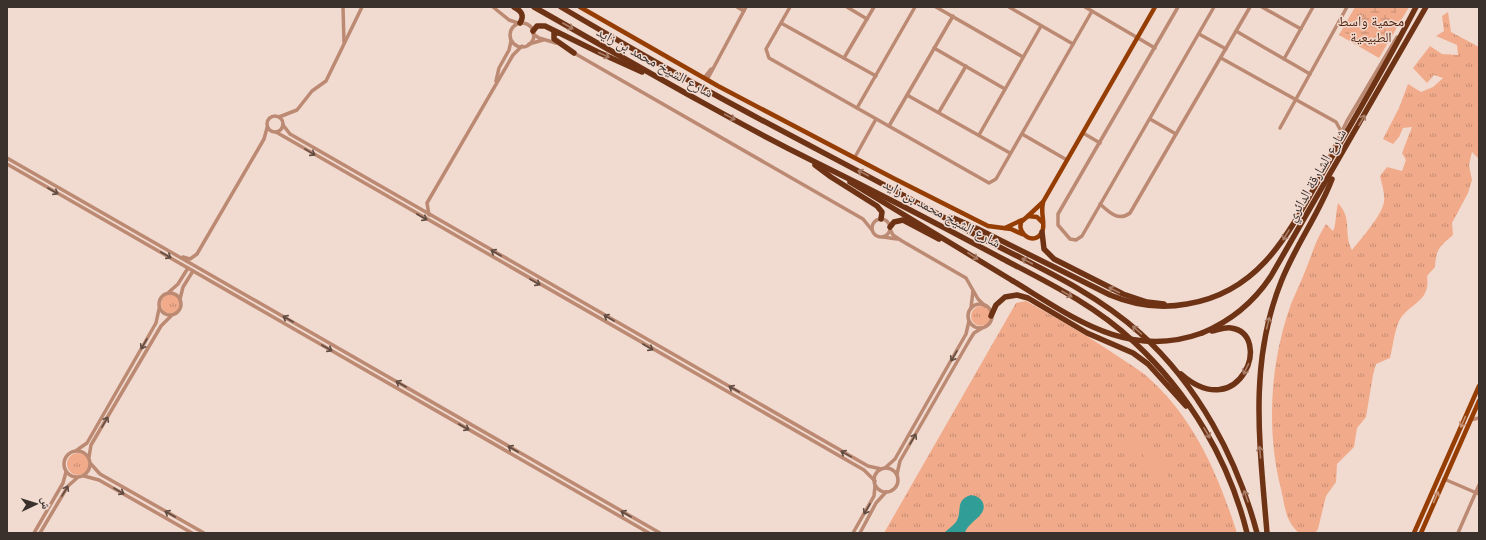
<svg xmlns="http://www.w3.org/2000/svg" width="1486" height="540" viewBox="0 0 1486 540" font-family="Roboto,'Noto Naskh Arabic',sans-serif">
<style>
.grass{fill:url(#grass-tufts)}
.wetland{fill:url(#wetland-marsh)}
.garden{fill:#f1ab8b}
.water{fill:#319d97}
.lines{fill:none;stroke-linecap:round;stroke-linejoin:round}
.minor{stroke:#bc8a73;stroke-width:3.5}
.major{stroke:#953d03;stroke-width:4.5}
.highway{stroke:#6e3315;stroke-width:5.5}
.highway-bridge{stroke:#6e3315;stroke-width:5.5}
.oneway{stroke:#a97e69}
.oneway2{stroke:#614c42}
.oneway3{stroke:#c89374}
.labels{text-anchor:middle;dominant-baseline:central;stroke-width:3;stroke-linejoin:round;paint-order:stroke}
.park-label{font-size:14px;fill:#51240d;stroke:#f1dad0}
.street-label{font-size:14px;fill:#3a312d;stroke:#f1dad0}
</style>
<defs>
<pattern id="grass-tufts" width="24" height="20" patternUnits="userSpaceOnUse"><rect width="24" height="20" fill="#f1ab8b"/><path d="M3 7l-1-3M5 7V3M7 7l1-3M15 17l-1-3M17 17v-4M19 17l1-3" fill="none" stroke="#c48c72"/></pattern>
<pattern id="wetland-marsh" width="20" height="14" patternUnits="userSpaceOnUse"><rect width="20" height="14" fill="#f1ab8b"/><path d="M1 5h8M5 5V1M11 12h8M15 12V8" fill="none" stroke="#c48c72"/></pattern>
</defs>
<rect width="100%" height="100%" fill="#f1dad0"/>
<!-- grass -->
<g class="grass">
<path d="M 1355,7 L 1409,7 L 1379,58 L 1339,35 Z"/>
<path d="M 1448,12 L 1451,32 L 1479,47 L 1479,159 L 1472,152 L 1469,165 L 1472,180 L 1468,193 L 1452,223 L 1453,235 C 1440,246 1436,249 1435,267 L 1427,276 C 1431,303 1408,303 1399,321 C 1394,333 1393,346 1390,358 L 1376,364 L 1373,375 L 1366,417 L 1357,428 L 1354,447 L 1337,464 L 1336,482 L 1326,496 L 1318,529 L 1315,533 L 1299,533 C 1285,521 1285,506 1281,489 C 1266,430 1270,362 1291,304 C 1295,294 1300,284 1304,274 C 1312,255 1315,241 1326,224 L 1333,231 C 1336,226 1336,211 1338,203 C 1353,219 1343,234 1352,250 C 1361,239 1382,215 1384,202 C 1385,193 1382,185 1380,176 L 1387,167 L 1402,171 L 1406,160 L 1402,153 L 1412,127 L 1403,128 L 1399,137 L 1393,144 L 1383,139 L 1399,108 L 1408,84 L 1421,92 L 1433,87 L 1443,78 L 1434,75 L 1427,83 L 1413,68 L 1430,46 L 1442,54 L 1458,55 L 1457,45 L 1436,36 L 1444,31 L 1442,16 Z"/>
<circle cx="171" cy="304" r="10"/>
<path d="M 1026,301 C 1060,320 1093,339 1125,361 C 1134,367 1144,373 1152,381 C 1196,422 1219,477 1237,533 L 884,533 L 1016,303 Z"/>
<circle cx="981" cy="316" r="10"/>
<circle cx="78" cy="464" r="11"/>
</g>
<!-- wetland -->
<path class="wetland" d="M 1370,7 L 1398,7 L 1383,46 L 1375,50 L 1350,39 L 1345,32 L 1364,17 Z"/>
<!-- garden -->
<g class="garden">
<path d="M 1028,432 L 1042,433 L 1046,441 L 1031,441 L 1030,446 L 1024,439 Z"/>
<path d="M 1132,438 C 1151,446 1167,460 1168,482 L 1166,483 L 1160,482 L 1153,463 L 1145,462 L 1144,454 L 1141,453 L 1137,455 L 1138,451 L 1128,448 L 1127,444 Z"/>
<path d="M 1018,521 L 1020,533 L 1001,533 L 1007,522 Z"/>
</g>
<!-- water -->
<path class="water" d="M 971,495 C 976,496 979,497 982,501 C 990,515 968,521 965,533 L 944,533 C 948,529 953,526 956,522 C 963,512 954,500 971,495 Z"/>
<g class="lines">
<!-- minor -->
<g class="minor">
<path d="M 343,7 L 344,42"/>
<path d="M 493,7 L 509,20 L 518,23"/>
<path d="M 737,7 L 744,11"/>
<path d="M 790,7 L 766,49 L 769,58 L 989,183 L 996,179 L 1092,11"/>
<path d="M 847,7 L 867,19"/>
<path d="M 936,7 L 1023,57"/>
<path d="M 1009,7 L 1073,44"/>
<path d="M 1085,7 L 1155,48"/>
<path d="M 1178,7 L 1058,214 L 1058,225 L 1070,239 L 1076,240 L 1082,236 L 1214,7"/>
<path d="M 1262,7 L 1301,29"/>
<path d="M 781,23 L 876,76"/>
<circle cx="522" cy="35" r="12"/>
<path d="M 1236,31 L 1310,74"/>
<path d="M 533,34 L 539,38 L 556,43"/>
<path d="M 1199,34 L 1226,49"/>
<path d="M 529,44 L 543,40"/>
<path d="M 934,48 L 1005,89"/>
<path d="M 574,53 L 863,219 L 872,230"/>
<path d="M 844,58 L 874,7"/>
<path d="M 1221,58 L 1336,122 L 1341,131"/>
<path d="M 1284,59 L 1313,7"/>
<path d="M 704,78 L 711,69"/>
<path d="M 707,80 L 746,7"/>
<path d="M 496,81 L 499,68 L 509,50 L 511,41"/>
<path d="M 907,95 L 1010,153"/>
<path d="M 857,108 L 915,7"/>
<path d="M 939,112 L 966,66"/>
<circle cx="275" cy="124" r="8"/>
<path d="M 279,117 L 297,110 L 312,91 L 326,81 L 362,7"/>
<path d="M 1150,119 L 1176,134"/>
<path d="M 283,125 L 290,134 L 868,466 L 881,469"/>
<path d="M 889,126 L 953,16"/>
<path d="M 1280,128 L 1347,7"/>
<path d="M 276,132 L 864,470 L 875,481"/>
<path d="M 1083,133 L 1100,143"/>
<path d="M 1022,134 L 1067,160"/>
<path d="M 979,135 L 1041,26"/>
<path d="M 855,157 L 876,119"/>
<path d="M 1329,157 L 1347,121 L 1397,37"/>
<path d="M 7,158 L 660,533"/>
<path d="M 7,164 L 649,533"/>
<path d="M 1100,204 C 1109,212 1118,222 1130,213 L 1250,7"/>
<path d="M 429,215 L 427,203 L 513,55 L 522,46"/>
<circle cx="881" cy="228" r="9"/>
<path d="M 890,229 L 893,235 L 902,241 L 966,278 L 978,299 L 985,306"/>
<path d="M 883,237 L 897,239"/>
<path d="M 183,257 L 190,259 L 197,254 L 264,139 L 267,128"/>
<path d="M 169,292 L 178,284 L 188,268"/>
<circle cx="170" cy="304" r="11"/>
<path d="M 180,299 L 183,287 L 193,271"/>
<circle cx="980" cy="316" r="12"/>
<path d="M 971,308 L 973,291"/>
<path d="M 1470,420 L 1479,418"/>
<path d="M 77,450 L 87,443 L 156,323 L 159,309"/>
<circle cx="77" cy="464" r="13"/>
<path d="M 89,457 L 91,445 L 161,326 L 171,316"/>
<path d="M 91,464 L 100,474 L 204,533"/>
<path d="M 885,468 L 895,459 L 966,334 L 969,321"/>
<circle cx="886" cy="480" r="12"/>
<path d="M 897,474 L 900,461 L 969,341 L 974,333 L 982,328"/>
<path d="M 84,476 L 99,480 L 192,533"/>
<path d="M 1444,479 L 1479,494"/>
<path d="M 34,533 L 63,483 L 66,472"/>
<path d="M 40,533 L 68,486 L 77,478"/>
<path d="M 853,533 L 874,496 L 875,486"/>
<path d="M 860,533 L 876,503 L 886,492"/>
<path d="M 1458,533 L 1479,485"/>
</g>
<!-- major -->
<g class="major">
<path d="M 580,7 L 718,86 L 893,178 L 988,226 L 1011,229 L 1022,234"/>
<path d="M 1028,216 L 1043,202 L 1155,7"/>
<path d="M 1043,223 L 1037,217 L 1028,216 L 1021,222 C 1017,235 1035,246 1042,232 C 1046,224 1040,213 1043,203"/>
<path d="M 1005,228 L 1022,220"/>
<path d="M 1414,533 L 1479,386"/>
<path d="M 1421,533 L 1479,401"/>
</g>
<!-- highway -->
<g class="highway">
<path d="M 514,7 C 521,11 525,15 520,23"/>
<path d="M 534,7 C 626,59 717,113 811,160 C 876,192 940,225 1003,259 C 1049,283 1096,306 1134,342 C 1189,393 1229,460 1247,533"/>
<path d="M 561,7 C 610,36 660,65 710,92 C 793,138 878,180 961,227 C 1021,260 1088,286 1140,333 C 1198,385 1237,458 1257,533"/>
<path d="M 533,31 L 537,26 L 545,26 L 600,53 L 642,72"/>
<path d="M 558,33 L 554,33 L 554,39 L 574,53"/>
<path d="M 815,165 L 831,177 L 877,206 L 882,212 L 881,219"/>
<path d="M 850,182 L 1013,281"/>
<path d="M 951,217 L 978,229 L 1110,295 C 1136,306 1160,309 1187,304 C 1269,291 1295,218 1333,155 C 1362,106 1390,57 1416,7"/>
<path d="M 890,227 L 894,222 L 903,220 L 939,239"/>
<path d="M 1042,232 L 1044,249 L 1054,259 L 1123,294 L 1147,302 L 1164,304"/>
<path d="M 991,316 L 996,305 L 1005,297 L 1017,295 L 1028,298 L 1087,333 L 1133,353 L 1148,364 L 1186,406"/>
<path d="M 1202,333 C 1231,321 1254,302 1271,276 L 1426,7"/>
<path d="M 1181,374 C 1240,426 1274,334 1231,328 C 1224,327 1218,330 1212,331"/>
<path d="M 1267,533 C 1260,446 1248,365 1281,282 C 1295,246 1319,214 1332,179"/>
</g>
<!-- highway-bridge -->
<path class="highway-bridge" d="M 1013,281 C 1074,318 1128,360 1202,333"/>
</g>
<!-- one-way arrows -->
<defs><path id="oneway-shaft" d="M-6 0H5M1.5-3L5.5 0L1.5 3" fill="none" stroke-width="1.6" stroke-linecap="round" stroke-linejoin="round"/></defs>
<g class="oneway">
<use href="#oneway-shaft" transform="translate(568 26) rotate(30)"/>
<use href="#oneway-shaft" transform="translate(604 55) rotate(25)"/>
<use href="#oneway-shaft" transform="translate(730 117) rotate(28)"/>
<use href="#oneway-shaft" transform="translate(1362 120) rotate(-60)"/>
<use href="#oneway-shaft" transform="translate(863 173) rotate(-152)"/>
<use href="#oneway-shaft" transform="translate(1286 235) rotate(121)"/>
<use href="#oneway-shaft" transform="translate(973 256) rotate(33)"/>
<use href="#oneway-shaft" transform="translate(1027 261) rotate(-152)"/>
<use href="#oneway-shaft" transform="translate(1114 290) rotate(-153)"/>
<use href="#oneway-shaft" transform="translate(1067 294) rotate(30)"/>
<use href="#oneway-shaft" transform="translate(1268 323) rotate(-76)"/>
<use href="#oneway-shaft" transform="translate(1137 330) rotate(-138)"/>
<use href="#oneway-shaft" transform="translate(1246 369) rotate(116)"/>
<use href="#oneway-shaft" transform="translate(1207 433) rotate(60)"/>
<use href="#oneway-shaft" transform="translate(1260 452) rotate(-95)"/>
<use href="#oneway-shaft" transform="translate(1246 496) rotate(-109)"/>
</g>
<g class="oneway2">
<use href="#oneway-shaft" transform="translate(310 152) rotate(31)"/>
<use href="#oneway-shaft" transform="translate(53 191) rotate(30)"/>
<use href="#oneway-shaft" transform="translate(422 217) rotate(30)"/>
<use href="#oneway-shaft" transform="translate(496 253) rotate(-150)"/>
<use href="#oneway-shaft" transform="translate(166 255) rotate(30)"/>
<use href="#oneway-shaft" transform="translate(535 282) rotate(30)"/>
<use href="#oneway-shaft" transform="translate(609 318) rotate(-150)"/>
<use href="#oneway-shaft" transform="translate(288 319) rotate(-150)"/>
<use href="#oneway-shaft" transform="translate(144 344) rotate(120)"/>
<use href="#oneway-shaft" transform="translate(648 347) rotate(30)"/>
<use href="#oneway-shaft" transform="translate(327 348) rotate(30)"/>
<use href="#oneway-shaft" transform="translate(954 356) rotate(120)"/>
<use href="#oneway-shaft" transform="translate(401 384) rotate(-150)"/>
<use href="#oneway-shaft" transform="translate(734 389) rotate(-150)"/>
<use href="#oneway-shaft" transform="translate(105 422) rotate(-60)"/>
<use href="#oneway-shaft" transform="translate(464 427) rotate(30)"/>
<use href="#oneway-shaft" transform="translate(913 439) rotate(-60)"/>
<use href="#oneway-shaft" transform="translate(513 449) rotate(-150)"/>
<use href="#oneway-shaft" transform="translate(846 454) rotate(-151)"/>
<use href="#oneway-shaft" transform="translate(65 491) rotate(-59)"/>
<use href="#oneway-shaft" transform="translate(119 491) rotate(30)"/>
<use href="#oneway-shaft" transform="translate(867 509) rotate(120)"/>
<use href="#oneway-shaft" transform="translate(170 514) rotate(-150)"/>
<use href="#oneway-shaft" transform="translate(626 514) rotate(-150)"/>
</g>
<g class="oneway3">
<use href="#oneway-shaft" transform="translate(1463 422) rotate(114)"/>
<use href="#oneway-shaft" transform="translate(1436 497) rotate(-67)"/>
</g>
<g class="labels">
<!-- park labels -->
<g class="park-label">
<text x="1371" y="21">محمية واسط<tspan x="1371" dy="16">الطبيعية</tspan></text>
</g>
<!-- street labels -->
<g class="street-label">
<text transform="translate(655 62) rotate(29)">شارع الشيخ محمد بن زايد</text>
<text transform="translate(1316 175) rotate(-60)">شارع الشارقة الدائري</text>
<text transform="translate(942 213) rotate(28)">شارع الشيخ محمد بن زايد</text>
</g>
</g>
<!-- border -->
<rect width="1486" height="540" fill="none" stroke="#3a312d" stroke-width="16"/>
<!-- north arrow -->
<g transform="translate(36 504) rotate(86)" stroke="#f1dad0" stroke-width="3" paint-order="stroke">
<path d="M0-3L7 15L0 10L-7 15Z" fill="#3a312d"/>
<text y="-6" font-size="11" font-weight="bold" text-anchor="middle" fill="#3a312d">ش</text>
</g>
</svg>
